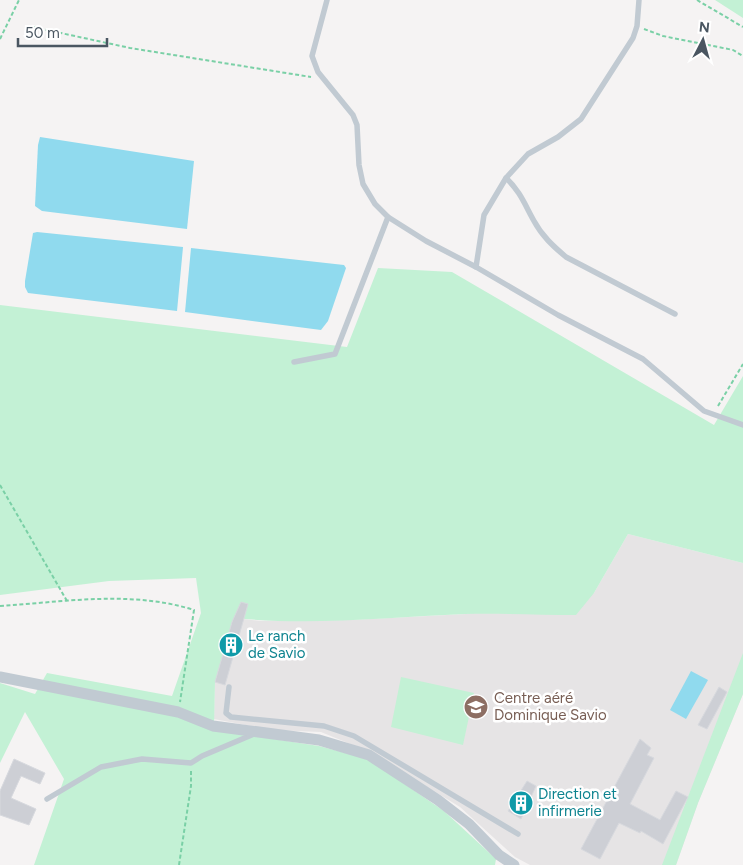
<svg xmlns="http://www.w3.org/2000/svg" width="743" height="865" viewBox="0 0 743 865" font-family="Figtree,sans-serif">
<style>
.education{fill:#e6e4e5}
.green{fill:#c3f1d5}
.water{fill:#90daee}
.building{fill:#cdcfd5;stroke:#d7d9de}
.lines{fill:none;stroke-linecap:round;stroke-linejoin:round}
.path{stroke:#7ad0a6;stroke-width:2;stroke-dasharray:4 2.5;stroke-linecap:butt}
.lane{stroke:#c1cad2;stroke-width:5.5}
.street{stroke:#c1cad2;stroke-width:11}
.labels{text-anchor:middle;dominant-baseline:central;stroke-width:5;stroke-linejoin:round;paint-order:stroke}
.culture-label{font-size:15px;fill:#0d838f;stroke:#fff;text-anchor:start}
.education-label{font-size:15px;fill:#785e54;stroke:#fff;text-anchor:start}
</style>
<rect width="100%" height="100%" fill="#f5f3f3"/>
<!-- education -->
<path class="education" d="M 628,534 L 743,563 L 743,694 L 698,803 L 676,865 L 530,865 L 515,857 L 460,807 L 370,752 L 321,732 L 272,730 L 214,719 L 215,682 L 235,618 L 261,621 L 352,620 L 466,614 L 594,593 Z"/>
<!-- green -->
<g class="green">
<path d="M 715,0 L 743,0 L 743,18 Z"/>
<path d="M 378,268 L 452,272 L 714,425 L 743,376 L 743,563 L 628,534 L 594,593 L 576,615 C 539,615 501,613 465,614 C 389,617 311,626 235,618 L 232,622 L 215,682 L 214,730 L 319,746 L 368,759 L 444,811 L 496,859 L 495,865 L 34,865 L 64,779 L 25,712 L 0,763 L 0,683 L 35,694 L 47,673 L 172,696 L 201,613 L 196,578 L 109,581 L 0,595 L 0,305 L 347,347 Z"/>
<path d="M 743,653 L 743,694 L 698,803 L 676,865 L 662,865 Z"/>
<path d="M 401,677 L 474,693 L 463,745 L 391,727 Z"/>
</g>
<!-- water -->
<g class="water">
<path d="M 40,137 L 194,161 L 187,229 L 42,211 L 35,206 L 38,145 Z"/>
<path d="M 37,232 L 183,247 L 177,311 L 28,293 L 25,287 L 25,281 L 33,233 Z"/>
<path d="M 191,248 L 344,265 L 346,268 L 328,321 L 321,330 L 185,312 Z"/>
<path d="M 691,671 L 708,680 L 686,719 L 670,710 Z"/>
</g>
<!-- building -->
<g class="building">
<path d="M 241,602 L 248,604 L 225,685 L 215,682 L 232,622 Z"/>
<path d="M 719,687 L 727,692 L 707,729 L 698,725 Z"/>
<path d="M 640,739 L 651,748 L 647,755 L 654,758 L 630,804 L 660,820 L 676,791 L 688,797 L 663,844 L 641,831 L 640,833 L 619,823 L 600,859 L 581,849 Z"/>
<path d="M 14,759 L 45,773 L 40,784 L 21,776 L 11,798 L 36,809 L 29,825 L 0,815 L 0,791 Z"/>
<path d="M 527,781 L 536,786 L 521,819 L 508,811 Z"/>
</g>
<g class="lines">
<!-- path -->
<g class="path">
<path d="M 697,0 L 743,27"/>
<path d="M 33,27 L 130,48 L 311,77"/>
<path d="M 644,29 L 663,36 L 733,50 L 743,56"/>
<path d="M 0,39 L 19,0"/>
<path d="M 718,406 L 743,364"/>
<path d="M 0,485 L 67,601"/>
<path d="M 0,606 C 64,602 131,590 194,610 L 180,702"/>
<path d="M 179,865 L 191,786 L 191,771"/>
</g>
<!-- lane -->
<g class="lane">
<path d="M 327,0 L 312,56 L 318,72 L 353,115 L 357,125 L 359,165 L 363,184 L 375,204 L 388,217 L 426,241 L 476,267 L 558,315 L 643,359 L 704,411 L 743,425"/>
<path d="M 506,178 C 520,191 525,205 534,221 C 542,236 553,246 566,257 L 675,314"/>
<path d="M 476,267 L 484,215 L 506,178 L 528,154 L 558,137 L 581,119 L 633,38 L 637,26 L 639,0"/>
<path d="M 294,362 L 335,354 L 388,217"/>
<path d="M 229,687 L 226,713 L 231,717 L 324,726 L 354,736 L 518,834"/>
<path d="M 47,799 L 101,767 L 142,759 L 191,763 L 202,756 L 254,734"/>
</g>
<!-- street -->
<path class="street" d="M 0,677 L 178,712 L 213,726 L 319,740 L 369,755 L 438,800 L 469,824 L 499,855 L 514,865"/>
</g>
<!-- icons -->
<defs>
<symbol id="building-disc" viewBox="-11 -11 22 22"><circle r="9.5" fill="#0f9aa8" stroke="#fff"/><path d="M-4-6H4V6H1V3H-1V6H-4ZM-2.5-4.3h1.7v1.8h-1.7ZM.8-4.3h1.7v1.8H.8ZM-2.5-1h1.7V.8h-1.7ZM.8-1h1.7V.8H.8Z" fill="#fff"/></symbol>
<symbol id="school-disc" viewBox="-11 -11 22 22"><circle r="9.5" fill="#8d6e63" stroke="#fff"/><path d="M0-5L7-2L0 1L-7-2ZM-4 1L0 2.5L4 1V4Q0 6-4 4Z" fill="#fff"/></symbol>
</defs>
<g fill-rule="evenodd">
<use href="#building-disc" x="217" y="631" width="28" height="28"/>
<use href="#school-disc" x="462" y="693" width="28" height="28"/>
<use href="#building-disc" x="507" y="789" width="28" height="28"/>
</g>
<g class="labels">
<!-- culture labels -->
<g class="culture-label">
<text x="248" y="636">Le ranch<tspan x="248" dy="17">de Savio</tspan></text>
<text x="538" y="794">Direction et<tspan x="538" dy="17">infirmerie</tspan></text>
</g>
<!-- education labels -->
<g class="education-label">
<text x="494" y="698">Centre aéré<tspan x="494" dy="17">Dominique Savio</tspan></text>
</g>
</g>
<!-- north arrow -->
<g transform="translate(703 40) rotate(6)" stroke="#ffffff" stroke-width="4" paint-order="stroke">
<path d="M0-4L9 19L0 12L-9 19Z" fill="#4a5661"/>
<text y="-8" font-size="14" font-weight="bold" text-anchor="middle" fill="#4a5661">N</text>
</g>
<!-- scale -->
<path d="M18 38v8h89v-8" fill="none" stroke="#4a5661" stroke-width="2.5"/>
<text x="25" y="38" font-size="15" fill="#4a5661" stroke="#ffffff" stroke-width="4" paint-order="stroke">50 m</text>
</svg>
